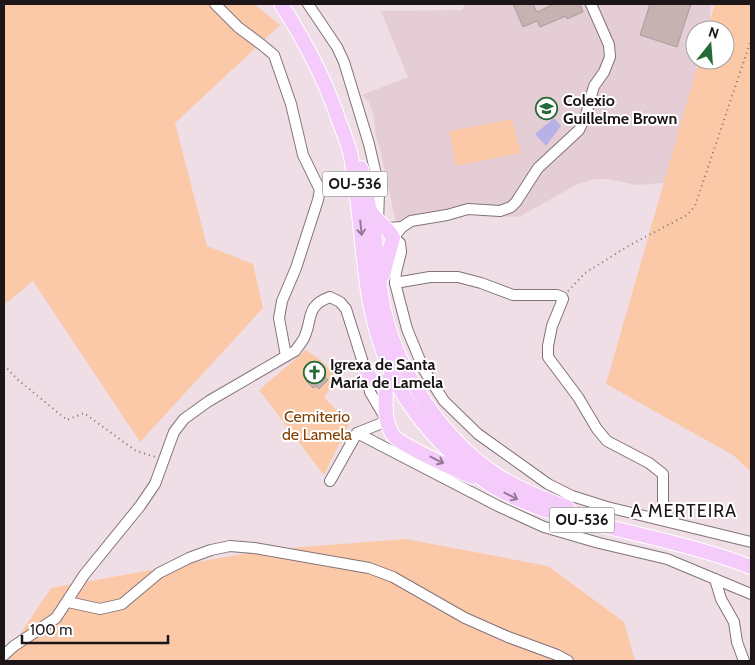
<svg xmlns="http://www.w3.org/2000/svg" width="755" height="665" viewBox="0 0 755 665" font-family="Cabin,sans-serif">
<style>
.built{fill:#e5cdd6}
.green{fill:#fbc9a8;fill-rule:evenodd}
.water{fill:#b7b1e7}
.building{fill:#c4b3b1;stroke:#ac9b9a}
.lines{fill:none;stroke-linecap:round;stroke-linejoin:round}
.minor-casing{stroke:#827379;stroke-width:12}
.major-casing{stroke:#fff;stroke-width:16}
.path{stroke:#7d7276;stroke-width:2;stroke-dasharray:1 4;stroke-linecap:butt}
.minor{stroke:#fff;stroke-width:10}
.major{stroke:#f5cbfc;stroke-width:14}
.oneway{stroke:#937a95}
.labels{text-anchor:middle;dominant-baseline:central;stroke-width:4;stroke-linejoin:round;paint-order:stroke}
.shield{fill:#fff;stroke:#605c5d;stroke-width:1}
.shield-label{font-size:15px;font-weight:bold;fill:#1c1618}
.poi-label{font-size:16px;font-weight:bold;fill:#1c1618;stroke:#fff;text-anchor:start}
.park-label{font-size:16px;fill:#804107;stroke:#fff}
.neighbourhood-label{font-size:18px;letter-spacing:1px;fill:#1c1618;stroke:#fff}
</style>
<rect width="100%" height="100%" fill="#efdee5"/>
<!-- built -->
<path class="built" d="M 466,4 L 613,4 L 614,5 L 616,4 L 711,4 L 709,30 L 695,30 L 695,60 L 699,60 L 696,69 L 735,75 L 699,180 L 637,185 L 608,179 L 594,179 L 576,185 L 519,217 L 492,216 L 467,208 L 396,222 L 380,150 L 375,133 L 374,116 L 369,102 L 362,95 L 408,77 L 381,11 L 462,10 Z"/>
<!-- green -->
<g class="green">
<path d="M 4,4 L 254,4 L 280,25 L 175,123 L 207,246 L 253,264 L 263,308 L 140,442 L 33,281 L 4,305 Z"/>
<path d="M 715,4 L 751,4 L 751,472 L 733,455 L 606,384 L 699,60 L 725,60 L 725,30 L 707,30 Z"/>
<path d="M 512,119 L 521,153 L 456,166 L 449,131 Z"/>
<path d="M 306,350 L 318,358 L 338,378 L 324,397 L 349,424 L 324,475 L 259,390 ZM 311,362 L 328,381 L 319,389 L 316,386 L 313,388 L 306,381 L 310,377 L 303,369 Z"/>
<path d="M 406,539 L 548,566 L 624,622 L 635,661 L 4,661 L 4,658 L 51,588 L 264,550 Z"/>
</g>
<!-- water -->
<path class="water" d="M 554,118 L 561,126 L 546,146 L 535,134 Z"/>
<!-- building -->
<g class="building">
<path d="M 513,4 L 533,4 L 537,12 L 554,4 L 580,4 L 583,12 L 567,19 L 566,16 L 540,27 L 537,21 L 523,27 Z"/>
<path d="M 650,4 L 691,4 L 677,47 L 640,35 Z"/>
<path d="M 311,362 L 328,380 L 319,389 L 316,386 L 313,388 L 306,381 L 310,377 L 303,369 Z"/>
</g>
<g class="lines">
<defs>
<g id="minor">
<path d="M 215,4 L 238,27 L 262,45 L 274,55 L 291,104 L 303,155 L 320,190 L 318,200 L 296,268 L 282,301 L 279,318 L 286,356"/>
<path d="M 308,4 L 337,47 L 344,62 L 369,144 L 375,170 L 379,192 L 378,222"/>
<path d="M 402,227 L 411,221 L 447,215 L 468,209 L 500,211 L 511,207 L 516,202 L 538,168 L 579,130 L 586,115 L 594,86 L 604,72 L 610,57 L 609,45 L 591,4"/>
<path d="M 388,228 L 402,227 L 393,238 L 400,243 L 401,252 L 396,272 L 395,283 L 407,329 L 424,370 L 444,401 L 478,434 L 548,484 L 572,496 L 607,507 L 751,542"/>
<path d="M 395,283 L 430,277 L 458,277 L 481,283 L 513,295 L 557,295 L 562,297 L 563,299 L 552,326 L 548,346 L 548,357 L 578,397 L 597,429 L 607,441 L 649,463 L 663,474 L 663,501 L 665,514 L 674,522"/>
<path d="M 357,433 L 498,506 L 544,527 L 599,543 L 667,559 L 751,594"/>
<path d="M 715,579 L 721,599 L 734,622 L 737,642 L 744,661"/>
<path d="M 68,602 L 100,609 L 122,604 L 159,573 L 189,558 L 211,550 L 230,546 L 254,548 L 369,568 L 393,577 L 465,618 L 508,637 L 557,655 L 568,661"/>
<path d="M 4,655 L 14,646 L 56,618 L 84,575 L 140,506 L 155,484 L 174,432 L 184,419 L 209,401 L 295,351 C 298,347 302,342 304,338 C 313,319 305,306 330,297 L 340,302 L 346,309 L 365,369 L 370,392 L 387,421 L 357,433 L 330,481"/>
</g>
<g id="major">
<path d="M 281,4 C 305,41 325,79 339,121 C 343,131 347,141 350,152 C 360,200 361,249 369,298 C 374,324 381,351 393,376 C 412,416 456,464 494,487 C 524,505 560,515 593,523 C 646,537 700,547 751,567"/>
<path d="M 361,168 C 366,191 371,215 375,239 C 378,262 379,287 384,310 C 398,373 444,441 498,476 C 519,489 543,499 567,507"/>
<path d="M 371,212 C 378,223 388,227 393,238 L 383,275"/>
<path d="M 365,369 L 372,380 L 386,382 L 392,377"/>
<path d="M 386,382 C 386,398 383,421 393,435 C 401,446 457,470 472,477"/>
</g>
</defs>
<!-- minor casing -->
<use href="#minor" class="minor-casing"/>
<!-- major casing -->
<use href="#major" class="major-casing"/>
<!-- path -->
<g class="path">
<path d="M 568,291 L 585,273 L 630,245 L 687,215 L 695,206 L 751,40"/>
<path d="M 4,365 L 17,379 L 67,420 L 84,413 L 136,451 L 156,457"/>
</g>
<!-- minor -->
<use href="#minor" class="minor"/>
<!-- major -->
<use href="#major" class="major"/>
</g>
<!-- one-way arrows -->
<defs><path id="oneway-shaft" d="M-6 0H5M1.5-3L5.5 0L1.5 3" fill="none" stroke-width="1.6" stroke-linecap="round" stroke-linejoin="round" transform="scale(1.25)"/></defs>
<g class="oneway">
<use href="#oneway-shaft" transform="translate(361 228) rotate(84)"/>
<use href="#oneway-shaft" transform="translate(437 460) rotate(27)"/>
<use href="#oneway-shaft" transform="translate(511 496) rotate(27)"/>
</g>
<!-- icons -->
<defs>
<symbol id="school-ring" viewBox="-11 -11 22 22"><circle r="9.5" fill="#fff" stroke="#256b37" stroke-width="1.5"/><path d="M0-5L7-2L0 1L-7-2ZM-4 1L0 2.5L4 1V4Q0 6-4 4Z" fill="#256b37"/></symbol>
<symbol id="church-ring" viewBox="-11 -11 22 22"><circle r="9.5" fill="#fff" stroke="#256b37" stroke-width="1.5"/><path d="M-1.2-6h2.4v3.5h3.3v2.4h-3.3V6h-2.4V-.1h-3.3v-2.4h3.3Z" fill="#256b37"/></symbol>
</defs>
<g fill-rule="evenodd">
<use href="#school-ring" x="534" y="96" width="25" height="25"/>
<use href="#church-ring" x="302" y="360" width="25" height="25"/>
</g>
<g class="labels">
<!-- shield labels -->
<g class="shield">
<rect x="322.5" y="171.5" width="65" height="25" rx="4"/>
<rect x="549.5" y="507.5" width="65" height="25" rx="4"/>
</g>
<g class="shield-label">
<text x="355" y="184">OU-536</text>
<text x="582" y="520">OU-536</text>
</g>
<!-- poi labels -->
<g class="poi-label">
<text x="563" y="100">Colexio<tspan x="563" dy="18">Guillelme Brown</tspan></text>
<text x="330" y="364">Igrexa de Santa<tspan x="330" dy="18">María de Lamela</tspan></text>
</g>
<!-- park labels -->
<g class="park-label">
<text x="317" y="416">Cemiterio<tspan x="317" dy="18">de Lamela</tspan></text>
</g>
<!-- neighbourhood labels -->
<g class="neighbourhood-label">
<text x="684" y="511">A MERTEIRA</text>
</g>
</g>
<!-- border -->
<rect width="755" height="665" fill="none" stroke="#1c1618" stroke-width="10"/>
<!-- north arrow -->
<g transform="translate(710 45) rotate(17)"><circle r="24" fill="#ffffff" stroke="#a4a2a3"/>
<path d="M0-4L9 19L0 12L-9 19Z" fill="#256b37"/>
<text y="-8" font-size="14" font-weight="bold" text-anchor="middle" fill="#1c1618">N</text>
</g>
<!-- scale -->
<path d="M22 635v8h146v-8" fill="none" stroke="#1c1618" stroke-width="2.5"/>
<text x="30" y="635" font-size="15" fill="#1c1618" stroke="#ffffff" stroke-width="4" paint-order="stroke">100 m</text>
</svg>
